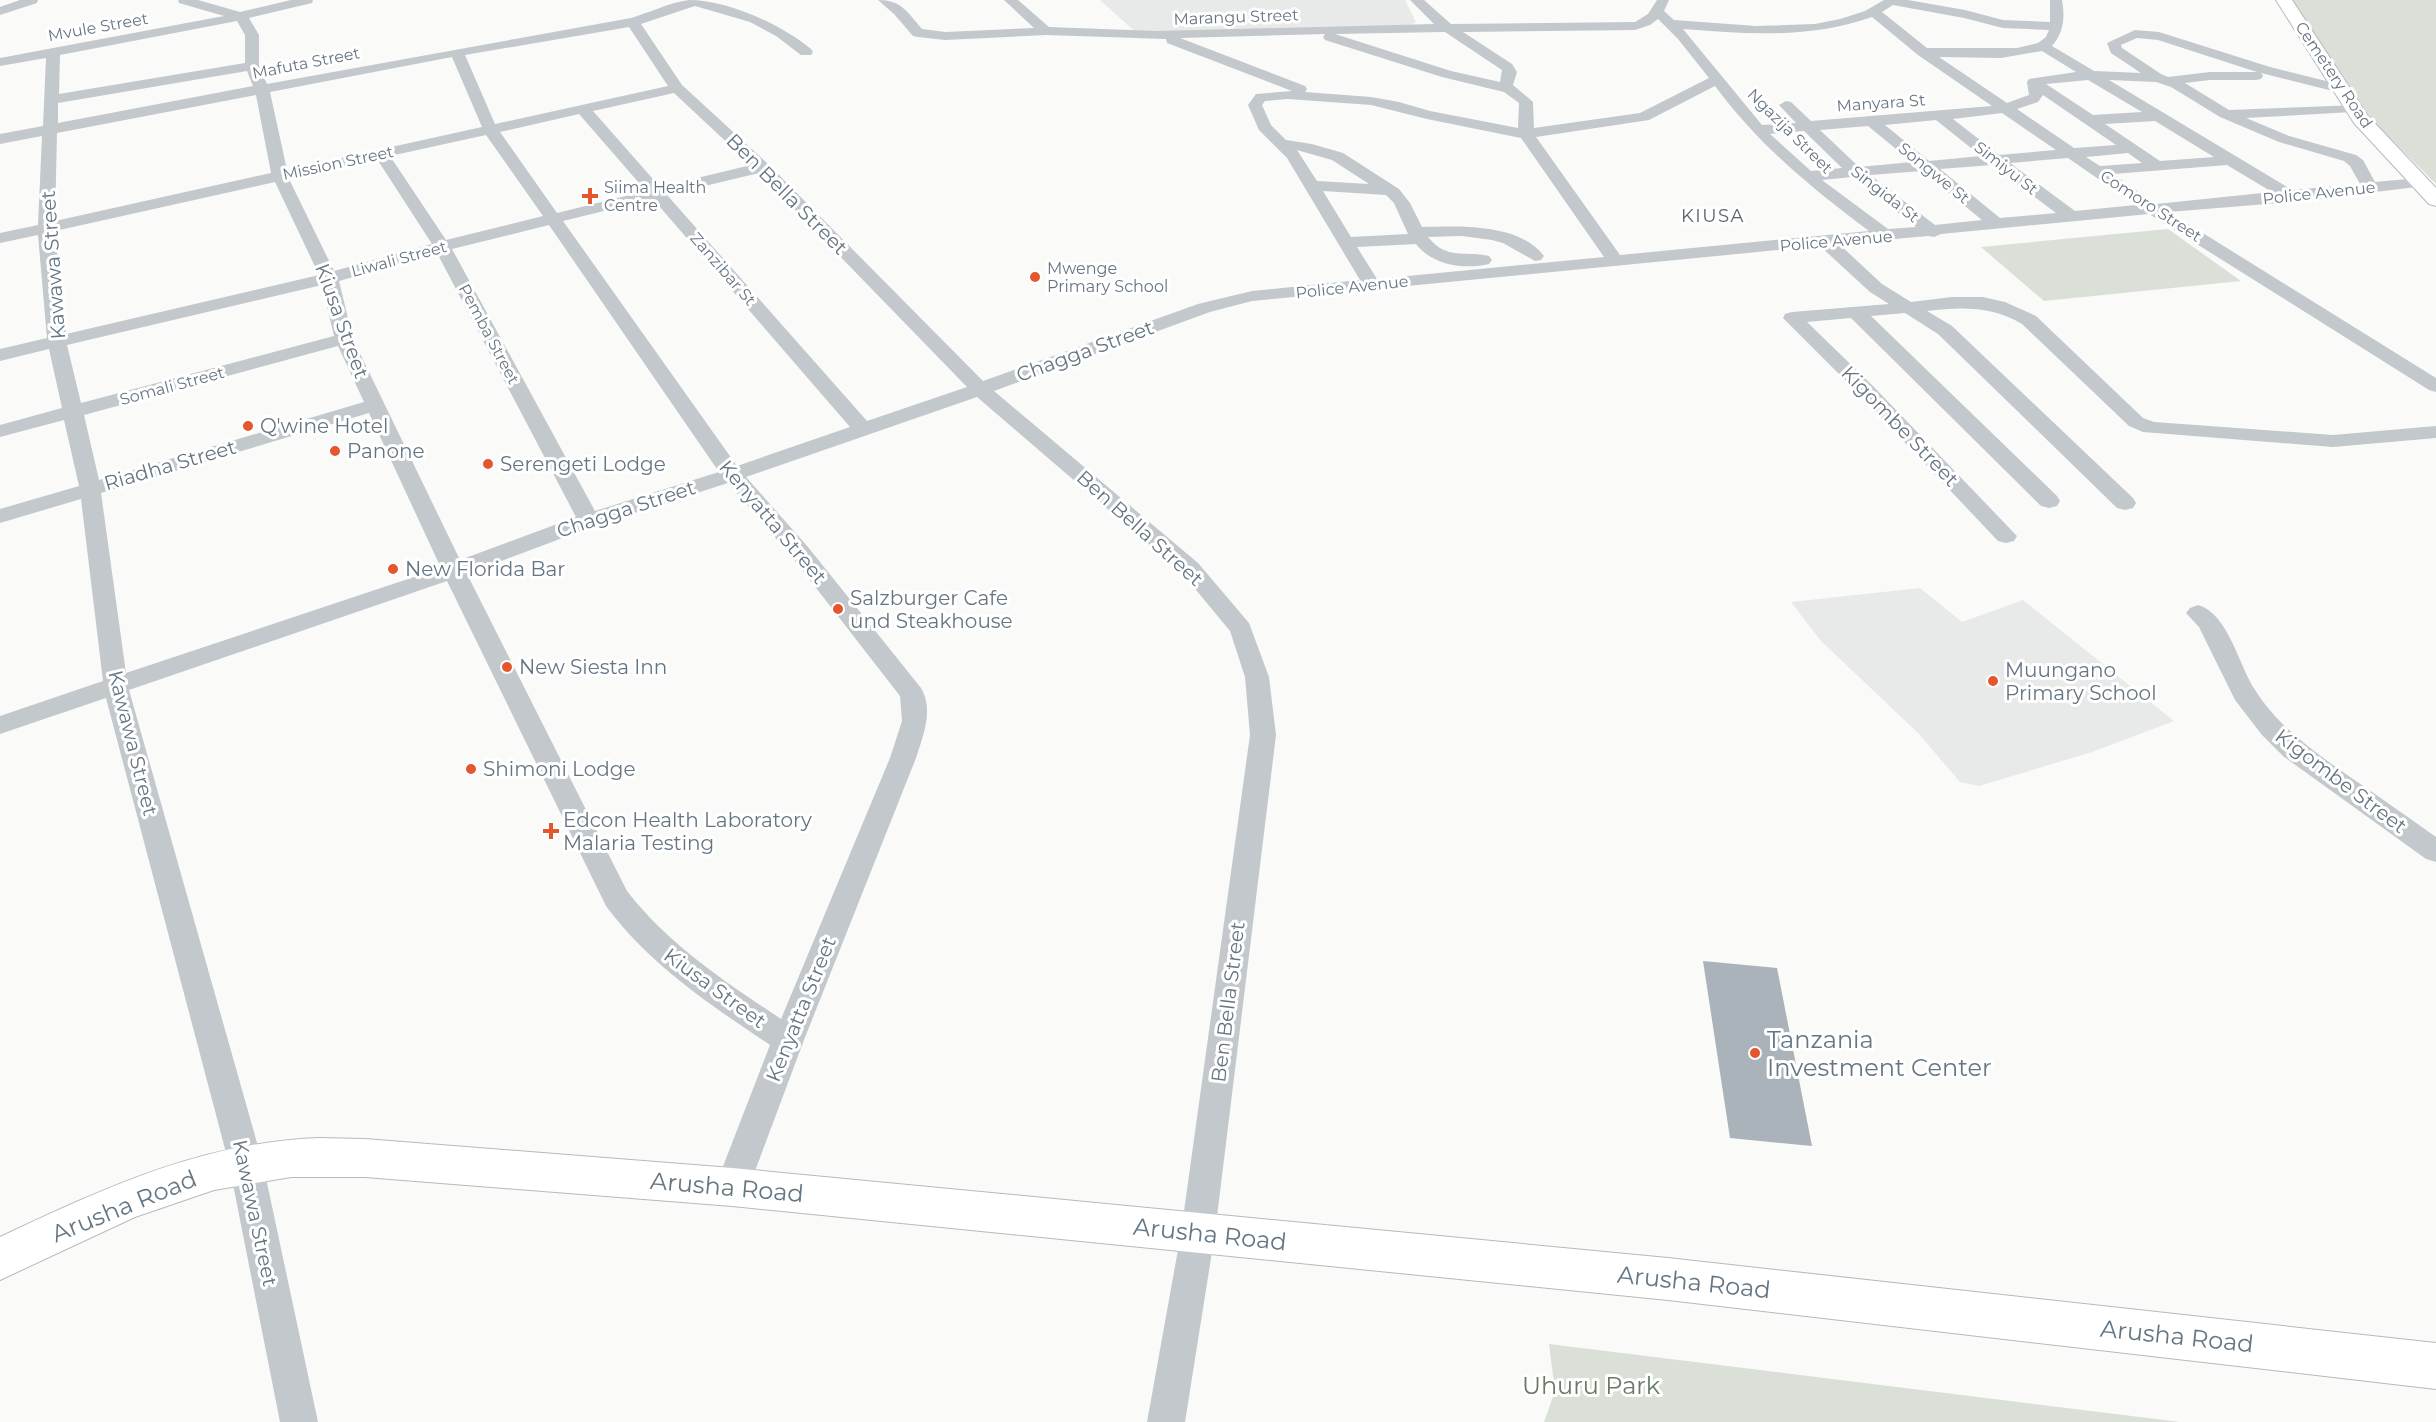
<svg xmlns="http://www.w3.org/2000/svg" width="2436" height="1422" viewBox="0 0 2436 1422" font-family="Montserrat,sans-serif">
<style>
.built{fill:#e8e9e9}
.green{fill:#dadfd7}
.building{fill:#aab3b9}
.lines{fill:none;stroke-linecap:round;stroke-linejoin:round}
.major-casing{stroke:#b5babe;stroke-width:2}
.minor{fill:#c3c8cc;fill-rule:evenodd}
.major{fill:#fff;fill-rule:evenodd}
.poi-dot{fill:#e4572e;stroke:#fff;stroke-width:2}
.labels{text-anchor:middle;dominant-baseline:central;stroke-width:6;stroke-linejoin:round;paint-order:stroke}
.far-street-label{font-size:16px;fill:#657683;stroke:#fff}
.far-poi-label{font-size:16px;fill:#657683;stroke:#fff;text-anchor:start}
.far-quarter-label{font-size:18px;letter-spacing:1.5px;fill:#57646e;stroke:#fff}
.street-label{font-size:20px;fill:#657683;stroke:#fff}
.poi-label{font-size:20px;fill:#657683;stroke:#fff;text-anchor:start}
.near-poi-label{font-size:24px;fill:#657683;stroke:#fff;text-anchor:start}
.near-street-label{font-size:24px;fill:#657683;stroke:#fff}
.near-park-label{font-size:24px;fill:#687a64;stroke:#fff}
</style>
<rect width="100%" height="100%" fill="#fafaf8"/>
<!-- built -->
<g class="built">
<path d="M 1100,0 L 1405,0 L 1416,22 L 1396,32 L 1139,35 Z"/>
<path d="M 1920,588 L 1962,622 L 2023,600 L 2174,721 L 2092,752 L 1979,786 L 1960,782 L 1918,733 L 1820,640 L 1791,602 Z"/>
</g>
<!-- green -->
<g class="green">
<path d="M 2291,0 L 2436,0 L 2436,184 L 2373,121 Z"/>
<path d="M 2168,229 L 2241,281 L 2044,301 L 1981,247 Z"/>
<path d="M 1549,1344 L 2180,1422 L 1544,1422 L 1555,1391 Z"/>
</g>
<!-- building -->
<path class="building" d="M 1703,961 L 1777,968 L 1812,1146 L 1730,1138 Z"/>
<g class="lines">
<defs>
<g id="major">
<path d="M 2276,0 L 2292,0 L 2368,116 L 2436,188 L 2436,206 L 2429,204 L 2354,123 Z"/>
<path d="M 320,1138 L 365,1139 L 732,1168 L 1668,1258 L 2436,1343 L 2436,1389 L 1668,1300 L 732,1206 L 365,1177 L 291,1177 L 214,1190 L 135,1217 L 0,1280 L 0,1237 C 105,1188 202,1142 320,1138 Z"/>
</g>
</defs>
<!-- major casing -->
<use href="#major" class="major-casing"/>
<!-- minor -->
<g class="minor">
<path d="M 20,0 L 38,0 L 37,3 L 0,15 L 0,7 Z"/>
<path d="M 178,0 L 198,0 L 240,12 L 291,0 L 313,0 L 312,3 L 249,18 L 259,35 L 259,66 L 267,84 L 631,18 C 649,13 670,2 689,0 C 727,0 781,24 811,49 L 813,52 L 811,55 L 801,55 L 776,36 L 750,22 L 695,6 L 641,24 L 682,85 L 768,164 L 983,381 L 1198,304 L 1252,291 L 1360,280 L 1287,158 L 1259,130 L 1248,105 L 1256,94 L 1292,91 L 1167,43 L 1166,39 L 1046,35 L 945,40 L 918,37 L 913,36 L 894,14 L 878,0 C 902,0 907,12 922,29 L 945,32 L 1034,28 L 1004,0 L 1018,0 L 1049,27 L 1157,31 L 1434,24 L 1410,0 L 1424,0 L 1451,24 L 1635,22 L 1648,14 L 1657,0 L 1669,0 L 1664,11 L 1674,20 L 1756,26 L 1815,24 L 1840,19 L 1865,11 L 1884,0 L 1908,0 L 1965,10 L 2003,20 L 2050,22 L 2050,0 L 2062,0 C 2065,17 2064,32 2052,46 L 2094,71 L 2141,73 L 2111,53 L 2107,43 L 2135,30 L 2159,32 L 2270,67 L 2346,86 L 2348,89 L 2346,92 L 2341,93 L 2261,73 L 2263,76 L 2261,79 L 2256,80 L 2210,80 L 2185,83 L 2229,110 L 2358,105 L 2360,108 L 2358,111 L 2353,112 L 2246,118 L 2289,136 L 2356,155 L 2363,160 L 2375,182 L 2419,178 L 2427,183 L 2425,186 L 2291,202 L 2169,212 L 2436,378 L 2436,392 L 2429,390 L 2149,214 L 1941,234 L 1934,237 L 1928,236 L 1839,244 L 1882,284 L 1911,302 L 1952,297 L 1983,297 L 2005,302 L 2036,316 L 2143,418 L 2154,422 L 2333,435 L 2436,426 L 2436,438 L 2333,447 L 2143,432 L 2129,426 L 2022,324 C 1991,306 1962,307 1927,311 L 1952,326 L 2133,498 L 2136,503 L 2133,508 L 2125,510 L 2117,508 L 1938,334 L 1905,313 L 1871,316 L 2057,496 L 2060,501 L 2057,506 L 2049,508 L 2041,506 L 1851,318 L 1807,322 L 1872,385 L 2017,536 L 2014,541 L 2006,543 L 1998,541 L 1858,393 L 1783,318 L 1785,314 L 1792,312 L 1889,304 L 1870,292 L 1820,246 L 1252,301 L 1210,312 L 994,391 L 1198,563 L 1249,623 L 1269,677 L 1276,735 L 1215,1233 L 1185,1422 L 1147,1422 L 1181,1233 L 1250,735 L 1245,677 L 1230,631 L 1182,573 L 977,397 L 746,477 L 808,547 L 921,688 C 934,710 923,736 916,758 L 804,1040 L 749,1187 L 744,1198 L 732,1203 L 720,1198 L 715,1187 L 770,1045 C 709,1004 650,965 606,906 L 447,581 L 129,690 L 263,1164 L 318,1422 L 280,1422 L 229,1164 L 106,698 L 0,734 L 0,716 L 103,681 L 81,499 L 0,523 L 0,509 L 79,486 L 64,420 L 0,437 L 0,425 L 62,408 L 49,349 L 0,361 L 0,349 L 47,338 L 38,235 L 0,243 L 0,233 L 38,225 L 42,136 L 0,144 L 0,134 L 43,126 L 46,58 L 0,66 L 0,58 L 224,16 L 179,3 ZM 1893,5 L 1964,18 L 2003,28 L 2049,30 L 2046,37 L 2038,43 L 2017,48 L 1927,48 L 1882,12 ZM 1872,17 L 1918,55 L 1992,106 L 1811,121 L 1791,102 L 1786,101 L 1779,105 L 1796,123 L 1762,125 L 1683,29 C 1748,34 1810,39 1872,17 ZM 1658,19 L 1678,39 L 1709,78 L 1640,113 L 1534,128 L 1533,102 L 1513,85 L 1517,72 L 1512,64 L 1463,32 L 1635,30 L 1650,25 ZM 237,21 L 245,35 L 245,63 L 59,94 L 60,55 ZM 629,27 L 668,86 L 495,124 L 465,55 ZM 1445,32 L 1502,70 L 1500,82 L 1451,71 L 1335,34 ZM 1325,34 L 1323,37 L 1325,40 L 1442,77 L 1504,92 L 1519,103 L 1518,128 L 1430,111 L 1399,102 L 1371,97 L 1305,92 L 1307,89 L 1305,86 L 1180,38 ZM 2137,38 L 2158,40 L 2257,72 L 2210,72 L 2168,77 L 2161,74 L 2122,48 L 2121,45 ZM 2042,51 L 2076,72 L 2029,79 L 2027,82 L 2029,95 L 2007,103 L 1939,57 L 2001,58 ZM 452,57 L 482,127 L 287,170 L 270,92 ZM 247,71 L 253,86 L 58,123 L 58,103 ZM 2088,80 L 2142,112 L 2093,115 L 2046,84 ZM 2109,80 L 2156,82 L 2171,87 L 2220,117 L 2279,142 L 2344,161 L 2350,166 L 2360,184 L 2292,190 ZM 1715,86 C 1758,144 1811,188 1869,231 L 1620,255 L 1536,137 L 1649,120 ZM 674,93 L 751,165 L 660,187 L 593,111 ZM 256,95 L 271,173 L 55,221 L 57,133 ZM 2043,95 L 2116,145 L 2074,148 L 2017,109 L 2038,102 ZM 1288,99 L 1371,105 L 1427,119 L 1521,138 L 1604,257 L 1377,279 L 1357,247 L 1416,244 C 1432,265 1464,270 1489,264 L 1492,260 L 1489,256 C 1463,250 1448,261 1428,237 L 1462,236 L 1492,240 L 1503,243 L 1535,261 L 1541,260 L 1544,256 C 1520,223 1458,226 1422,227 L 1410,203 L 1399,189 L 1343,153 L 1312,144 L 1286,140 L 1271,125 L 1262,105 L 1265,101 ZM 2002,113 L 2056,150 L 1999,155 L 1953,119 ZM 579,114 L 646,191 L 557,213 L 500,132 ZM 1936,120 L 1981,156 L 1929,161 L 1885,125 ZM 2155,121 L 2214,157 L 2160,161 L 2105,124 ZM 1868,126 L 1912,162 L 1859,167 L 1820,130 ZM 1804,131 L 1842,168 L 1811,171 L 1770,134 ZM 486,135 L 543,216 L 446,240 L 390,156 ZM 1297,150 L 1332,160 L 1369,184 L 1317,181 ZM 2128,153 L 2142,163 L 2100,166 L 2086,157 ZM 2068,158 L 2136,205 L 2075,211 L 2010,163 ZM 377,159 L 432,244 L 334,271 L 289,179 ZM 1992,165 L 2056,213 L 2000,218 L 1940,169 ZM 2227,165 L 2272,192 L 2156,204 L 2113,174 ZM 1922,171 L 1982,220 L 1935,225 L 1870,175 ZM 759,173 L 967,387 L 867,421 L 667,195 ZM 1852,177 L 1916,227 L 1888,229 L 1822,180 ZM 275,182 L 319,275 L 66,334 L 55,231 ZM 1323,191 L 1386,195 L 1394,203 L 1408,234 L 1351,237 ZM 653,199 L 850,427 L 737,466 L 563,221 ZM 549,225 L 719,472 L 595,511 L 452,249 ZM 437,253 L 576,517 L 460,560 L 353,339 L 339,281 ZM 322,285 L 334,336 L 81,403 L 67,345 ZM 338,346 L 364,402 L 99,480 L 84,415 ZM 369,413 L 441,568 L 126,673 L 101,493 ZM 728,483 L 792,557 L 900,696 L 902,721 L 890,758 L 781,1019 C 724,981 669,945 627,891 L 467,574 L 597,525 Z"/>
<path d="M 2198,605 C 2228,613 2239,666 2255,690 C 2280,729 2316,753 2353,779 C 2381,798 2408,817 2436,837 L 2436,862 L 2426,859 L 2283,756 L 2262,735 L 2235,700 L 2199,627 L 2186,613 L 2190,608 Z"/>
</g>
<!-- major -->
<use href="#major" class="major"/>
</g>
<!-- markers -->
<g class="poi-dot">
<path d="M587 187h6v6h6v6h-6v6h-6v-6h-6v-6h6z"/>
<circle cx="1035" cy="277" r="6"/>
<circle cx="248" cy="426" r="6"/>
<circle cx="335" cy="451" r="6"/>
<circle cx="488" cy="464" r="6"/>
<circle cx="393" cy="569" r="6"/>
<circle cx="838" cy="609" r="6"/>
<circle cx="507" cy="667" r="6"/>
<circle cx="1993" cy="681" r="6"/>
<circle cx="471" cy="769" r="6"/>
<path d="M548 822h6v6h6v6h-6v6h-6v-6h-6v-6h6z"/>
<circle cx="1755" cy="1053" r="6"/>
</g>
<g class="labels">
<!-- far-street labels -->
<g class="far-street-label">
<text transform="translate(1236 17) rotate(-2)">Marangu Street</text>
<text transform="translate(98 27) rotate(-10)">Mvule Street</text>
<text transform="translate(306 63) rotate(-11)">Mafuta Street</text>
<text transform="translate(2334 75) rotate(56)">Cemetery Road</text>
<text transform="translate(1881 103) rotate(-4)">Manyara St</text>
<text transform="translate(1790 131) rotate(45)">Ngazija Street</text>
<text transform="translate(338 163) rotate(-12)">Mission Street</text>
<text transform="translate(2006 168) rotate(38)">Simiyu St</text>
<text transform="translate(1934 173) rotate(39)">Songwe St</text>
<text transform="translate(2319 193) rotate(-6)">Police Avenue</text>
<text transform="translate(1885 194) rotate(38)">Singida St</text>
<text transform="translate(2151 206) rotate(33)">Comoro Street</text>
<text transform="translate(1836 241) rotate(-5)">Police Avenue</text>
<text transform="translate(399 259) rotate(-15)">Liwali Street</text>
<text transform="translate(723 269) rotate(49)">Zanzibar St</text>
<text transform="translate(1352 287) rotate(-6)">Police Avenue</text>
<text transform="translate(489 334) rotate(62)">Pemba Street</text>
<text transform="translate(172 386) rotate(-15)">Somali Street</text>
</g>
<!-- far-poi labels -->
<g class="far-poi-label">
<text x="604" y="187">Siima Health<tspan x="604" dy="18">Centre</tspan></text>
<text x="1047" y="268">Mwenge<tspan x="1047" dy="18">Primary School</tspan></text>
</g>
<!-- far-quarter labels -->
<g class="far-quarter-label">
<text x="1713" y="216">KIUSA</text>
</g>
<!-- street labels -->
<g class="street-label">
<text transform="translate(787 194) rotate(45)">Ben Bella Street</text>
<text transform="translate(53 265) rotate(-94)">Kawawa Street</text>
<text transform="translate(342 321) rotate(70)">Kiusa Street</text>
<text transform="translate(1085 351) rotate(-20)">Chagga Street</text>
<text transform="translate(1900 426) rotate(46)">Kigombe Street</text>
<text transform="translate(170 465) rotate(-16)">Riadha Street</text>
<text transform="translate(626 509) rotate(-18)">Chagga Street</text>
<text transform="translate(773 522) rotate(50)">Kenyatta Street</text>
<text transform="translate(1140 528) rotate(42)">Ben Bella Street</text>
<text transform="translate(133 743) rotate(76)">Kawawa Street</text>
<text transform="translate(2341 781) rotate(37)">Kigombe Street</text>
<text transform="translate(715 988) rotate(36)">Kiusa Street</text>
<text transform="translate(1228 1002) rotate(-83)">Ben Bella Street</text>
<text transform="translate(801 1009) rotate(-68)">Kenyatta Street</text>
<text transform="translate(255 1213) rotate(78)">Kawawa Street</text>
</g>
<!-- poi labels -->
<g class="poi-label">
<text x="260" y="426">Q'wine Hotel</text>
<text x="347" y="451">Panone</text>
<text x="500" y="464">Serengeti Lodge</text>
<text x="405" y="569">New Florida Bar</text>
<text x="850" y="598">Salzburger Cafe<tspan x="850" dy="23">und Steakhouse</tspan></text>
<text x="519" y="667">New Siesta Inn</text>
<text x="2005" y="670">Muungano<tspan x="2005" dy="23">Primary School</tspan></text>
<text x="483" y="769">Shimoni Lodge</text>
<text x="563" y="820">Edcon Health Laboratory<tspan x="563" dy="23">Malaria Testing</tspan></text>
</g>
<!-- near-poi labels -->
<g class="near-poi-label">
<text x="1767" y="1039">Tanzania<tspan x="1767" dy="28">Investment Center</tspan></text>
</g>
<!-- near-street labels -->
<g class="near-street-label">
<text transform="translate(727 1187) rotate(5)">Arusha Road</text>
<text transform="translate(124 1206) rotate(-22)">Arusha Road</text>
<text transform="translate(1210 1234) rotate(6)">Arusha Road</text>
<text transform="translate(1694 1282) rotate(6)">Arusha Road</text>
<text transform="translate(2177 1336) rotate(6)">Arusha Road</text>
</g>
<!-- near-park labels -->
<g class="near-park-label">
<text x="1591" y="1385">Uhuru Park</text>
</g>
</g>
</svg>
